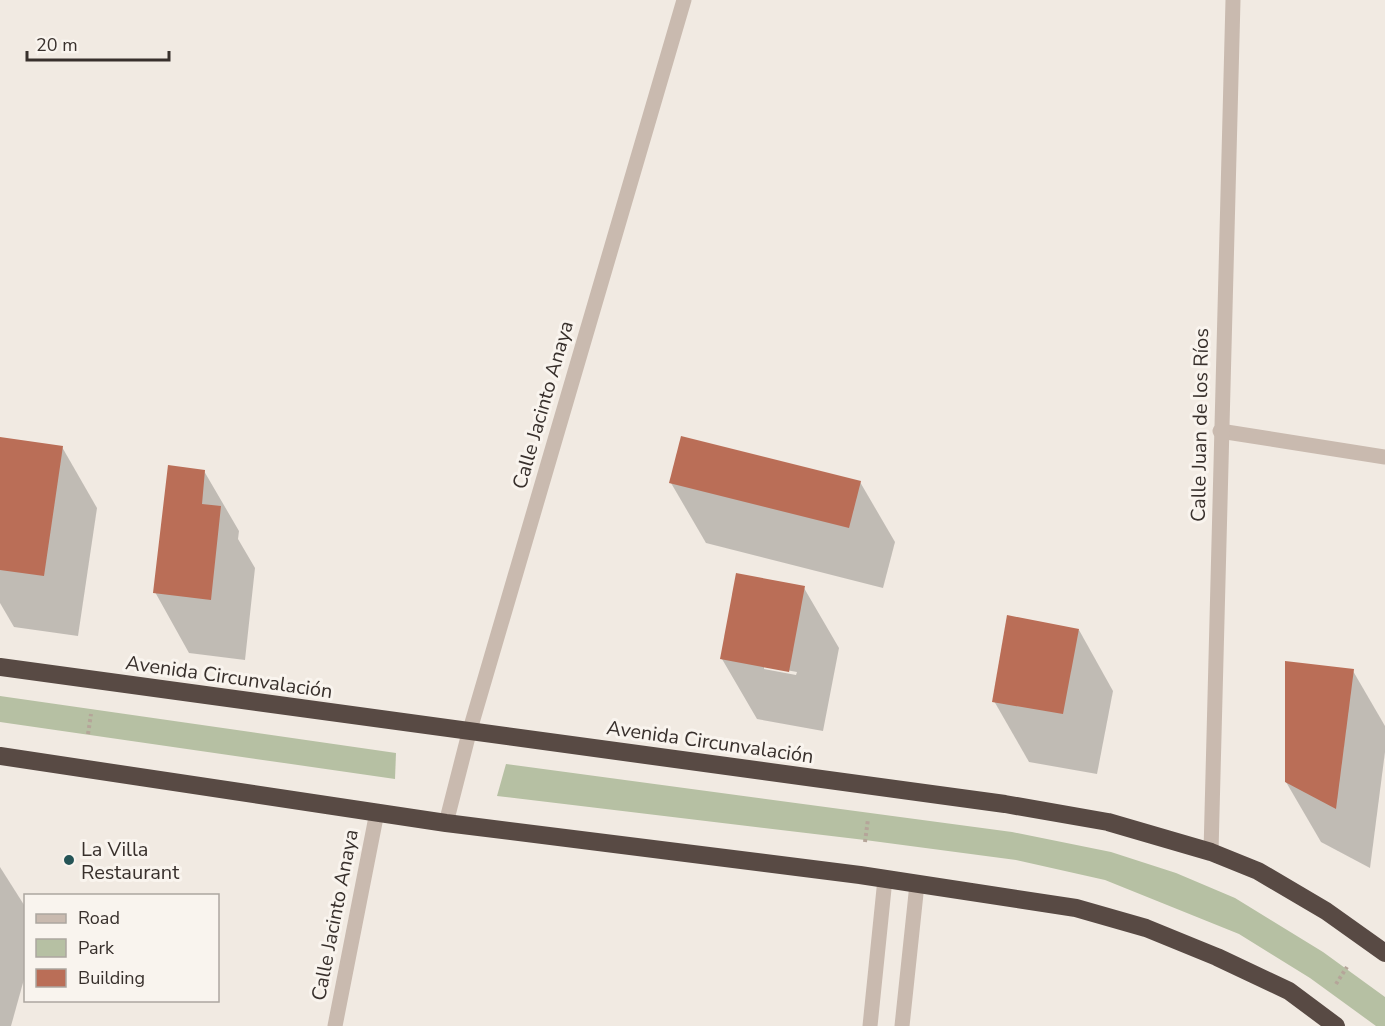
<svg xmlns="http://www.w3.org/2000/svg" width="1385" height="1026" viewBox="0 0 1385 1026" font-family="'Nunito Sans',sans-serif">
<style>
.green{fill:#b6c0a3}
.shadow{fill:#0003;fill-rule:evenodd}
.building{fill:#ba6e57}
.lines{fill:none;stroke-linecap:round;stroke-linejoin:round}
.path{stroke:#b5a599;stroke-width:4;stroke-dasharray:3 3;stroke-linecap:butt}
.minor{stroke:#c9baaf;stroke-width:15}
.highway{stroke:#584a44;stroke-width:18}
.poi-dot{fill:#255456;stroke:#f9f4ee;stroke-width:2}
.labels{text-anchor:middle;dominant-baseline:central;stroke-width:6;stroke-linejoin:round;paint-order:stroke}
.street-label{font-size:20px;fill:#38302c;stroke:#f9f4ee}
.poi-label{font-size:20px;fill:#38302c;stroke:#f9f4ee;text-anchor:start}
</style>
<rect width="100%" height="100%" fill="#f1eae2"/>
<!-- green -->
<g class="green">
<path d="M 0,696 L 396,753 L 395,779 L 0,722 Z"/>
<path d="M 506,764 L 1012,832 L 1111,852 L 1176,873 L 1235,898 L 1323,952 L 1385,997 L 1385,1026 L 1376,1026 L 1310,978 L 1239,934 L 1105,880 L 1016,860 L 865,840 L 497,796 Z"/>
</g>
<!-- shadow -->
<g class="shadow">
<path d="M 0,439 L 62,447 L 97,508 L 78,636 L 14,627 L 0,603 Z"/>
<path d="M 204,471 L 239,531 L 238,539 L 255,568 L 245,660 L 189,653 L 155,592 Z"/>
<path d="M 860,482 L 895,542 L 883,588 L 706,543 L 671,483 Z"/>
<path d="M 804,588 L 839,648 L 823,731 L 757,719 L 722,659 ZM 764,666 L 797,672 L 796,675 L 764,669 Z"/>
<path d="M 1079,630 L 1113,691 L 1097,774 L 1029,762 L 994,701 Z"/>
<path d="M 1353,671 L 1385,726 L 1385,752 L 1370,868 L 1321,842 L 1286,782 Z"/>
<path d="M 0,867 L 26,908 L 26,972 L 11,1026 L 0,1026 Z"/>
</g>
<!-- building -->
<g class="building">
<path d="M 681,436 L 861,481 L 849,528 L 669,483 Z"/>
<path d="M 0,437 L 63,446 L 44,576 L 0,570 Z"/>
<path d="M 168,465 L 205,470 L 202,504 L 221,506 L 211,600 L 153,593 Z"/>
<path d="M 736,573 L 805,586 L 789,672 L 720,659 Z"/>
<path d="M 1007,615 L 1079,629 L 1063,714 L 992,702 Z"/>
<path d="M 1285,661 L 1354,669 L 1336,809 L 1285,782 Z"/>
</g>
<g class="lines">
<!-- path -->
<g class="path">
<path d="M 88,734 L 91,714"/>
<path d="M 865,842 L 868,819"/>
<path d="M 1336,984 L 1347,967"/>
</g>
<!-- minor -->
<g class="minor">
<path d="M 1220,431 L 1385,457"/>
<path d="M 446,823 L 469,733 L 684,0"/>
<path d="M 1211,852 L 1233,0"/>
<path d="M 335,1026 L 377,812"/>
<path d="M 870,1026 L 885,879"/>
<path d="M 902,1026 L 917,884"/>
</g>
<!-- highway -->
<g class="highway">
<path d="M 0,667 L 1005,804 L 1108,822 L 1211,852 L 1258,871 L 1326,911 L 1385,953"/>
<path d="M 0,756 L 446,823 L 860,875 L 1076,908 L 1146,928 L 1217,957 L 1289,991 L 1336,1026"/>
</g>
</g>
<!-- markers -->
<circle class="poi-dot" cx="69" cy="860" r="6"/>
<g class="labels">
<!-- street labels -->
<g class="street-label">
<text transform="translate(543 405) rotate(-74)">Calle Jacinto Anaya</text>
<text transform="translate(1200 425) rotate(-89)">Calle Juan de los Ríos</text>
<text transform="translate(229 677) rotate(8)">Avenida Circunvalación</text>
<text transform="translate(710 742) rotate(8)">Avenida Circunvalación</text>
<text transform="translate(335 915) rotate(-79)">Calle Jacinto Anaya</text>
</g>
<!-- poi labels -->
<g class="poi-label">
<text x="81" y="849">La Villa<tspan x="81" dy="23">Restaurant</tspan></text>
</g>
</g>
<!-- legend -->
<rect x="24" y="894" width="195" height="108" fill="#f9f4ee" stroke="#aca6a0" stroke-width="1.5"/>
<rect x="36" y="914" width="30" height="9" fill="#c9baaf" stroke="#aca6a0" stroke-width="1.5"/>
<text x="78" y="924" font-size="18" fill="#38302c">Road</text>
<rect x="36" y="939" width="30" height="18" fill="#b6c0a3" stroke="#aca6a0" stroke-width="1.5"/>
<text x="78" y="954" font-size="18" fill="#38302c">Park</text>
<rect x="36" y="969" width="30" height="18" fill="#ba6e57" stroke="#aca6a0" stroke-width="1.5"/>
<text x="78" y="984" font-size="18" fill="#38302c">Building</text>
<!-- scale -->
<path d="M27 51v9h142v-9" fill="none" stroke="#38302c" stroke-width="3"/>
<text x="36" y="51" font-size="18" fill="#38302c" stroke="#f9f4ee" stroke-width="4.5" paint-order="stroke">20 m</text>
</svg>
